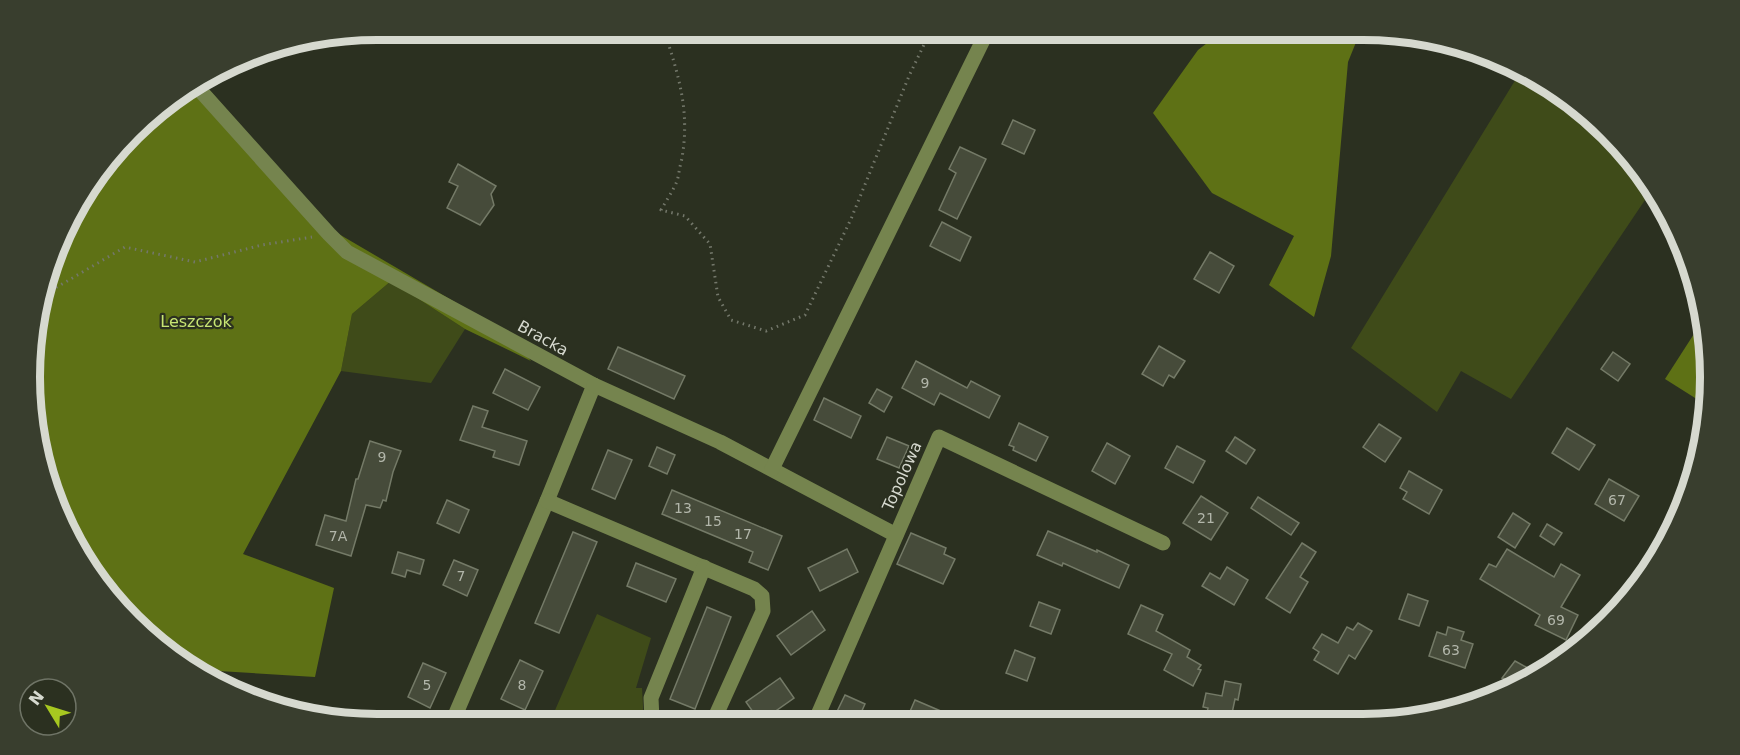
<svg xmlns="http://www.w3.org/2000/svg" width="1740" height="755" viewBox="0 0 1740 755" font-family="'DejaVu Sans',sans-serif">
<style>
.green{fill:#3f4b19}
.forest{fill:#5e7115}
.building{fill:#464b3a;stroke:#747a67;stroke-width:1.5}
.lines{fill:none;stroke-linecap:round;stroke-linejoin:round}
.path{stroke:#74786b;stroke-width:3;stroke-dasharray:1.5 4.5;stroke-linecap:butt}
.minor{stroke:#75844e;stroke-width:15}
.labels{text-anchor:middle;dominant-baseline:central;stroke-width:4.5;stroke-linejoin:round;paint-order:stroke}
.number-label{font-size:14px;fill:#b2b6aa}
.park-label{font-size:16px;fill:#c8e573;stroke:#2b3020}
.street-label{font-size:16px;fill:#d6d9cf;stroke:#2b3020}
.rim{fill:none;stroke:#d6d9cf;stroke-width:8}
</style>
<rect width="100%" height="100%" fill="#2b3020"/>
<!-- green -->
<g class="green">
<path d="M 1519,74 L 1592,116 L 1645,186 L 1647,197 L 1511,399 L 1461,371 L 1437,412 L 1351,348 Z"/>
<path d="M 391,281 L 465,329 L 431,383 L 341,371 L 352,314 Z"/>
<path d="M 597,614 L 651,638 L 636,688 L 642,688 L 644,724 L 549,724 Z"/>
</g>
<!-- forest -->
<g class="forest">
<path d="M 1224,30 L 1361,30 L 1348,62 L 1331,256 L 1314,317 L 1269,285 L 1294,236 L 1212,193 L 1153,113 L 1198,50 Z"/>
<path d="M 204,84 L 332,230 L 506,332 L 531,361 L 465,329 L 391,281 L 352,314 L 341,371 L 243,554 L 334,588 L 315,677 L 202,670 L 149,639 L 76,551 L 33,423 L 37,310 L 76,204 L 149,116 Z"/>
<path d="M 1701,323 L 1709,355 L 1703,403 L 1665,379 Z"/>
</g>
<!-- building -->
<g class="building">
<path d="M 1013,120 L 1035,130 L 1024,154 L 1002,144 Z"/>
<path d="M 960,147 L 986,159 L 957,219 L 939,210 L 956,173 L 949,169 Z"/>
<path d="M 458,164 L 496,186 L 491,194 L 494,205 L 480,225 L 447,208 L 458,186 L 449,182 Z"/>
<path d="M 942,222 L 971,237 L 960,261 L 930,246 Z"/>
<path d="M 1210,252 L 1234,266 L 1219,293 L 1194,279 Z"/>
<path d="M 1159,346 L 1185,361 L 1174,378 L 1169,375 L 1163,386 L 1142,374 Z"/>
<path d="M 618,347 L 685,376 L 674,399 L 608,369 Z"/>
<path d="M 1613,352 L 1630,364 L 1618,381 L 1601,369 Z"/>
<path d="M 916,361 L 967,388 L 971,381 L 1000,396 L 989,418 L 940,393 L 934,405 L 902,388 Z"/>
<path d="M 505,369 L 540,387 L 528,410 L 493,393 Z"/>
<path d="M 877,389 L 892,397 L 884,412 L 869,403 Z"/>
<path d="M 824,398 L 861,416 L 851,438 L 814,420 Z"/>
<path d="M 473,406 L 488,411 L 482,427 L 527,441 L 519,465 L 493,457 L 495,451 L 460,440 Z"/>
<path d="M 1019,423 L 1048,437 L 1036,461 L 1013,450 L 1014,447 L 1009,445 Z"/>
<path d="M 1379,424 L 1401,438 L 1385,462 L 1363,447 Z"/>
<path d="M 1567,428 L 1595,445 L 1579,470 L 1552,453 Z"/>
<path d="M 887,437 L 909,446 L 899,468 L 877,459 Z"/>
<path d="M 1235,437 L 1255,450 L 1246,464 L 1226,451 Z"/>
<path d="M 370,441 L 401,451 L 393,472 L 386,501 L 383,500 L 380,508 L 366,505 L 351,556 L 316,545 L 325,515 L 346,521 L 356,479 L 358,479 Z"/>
<path d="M 1107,443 L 1130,456 L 1115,484 L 1092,471 Z"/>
<path d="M 1177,446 L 1205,461 L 1193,483 L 1165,468 Z"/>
<path d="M 657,447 L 675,455 L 667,474 L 649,466 Z"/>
<path d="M 608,450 L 632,460 L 615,499 L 592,489 Z"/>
<path d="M 1409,471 L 1442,490 L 1429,514 L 1403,499 L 1407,492 L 1400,488 Z"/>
<path d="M 1609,479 L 1639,496 L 1624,521 L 1595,504 Z"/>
<path d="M 672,490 L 782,536 L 768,570 L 749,562 L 753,552 L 662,514 Z"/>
<path d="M 1201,496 L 1228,513 L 1211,540 L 1183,523 Z"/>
<path d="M 1258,497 L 1299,523 L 1291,535 L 1251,508 Z"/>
<path d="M 447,500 L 469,510 L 459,533 L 437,523 Z"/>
<path d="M 1513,513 L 1530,524 L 1515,548 L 1498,537 Z"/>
<path d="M 1547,524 L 1562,533 L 1554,545 L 1540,536 Z"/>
<path d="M 1048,531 L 1097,552 L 1097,550 L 1129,565 L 1119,588 L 1063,563 L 1062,566 L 1037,555 Z"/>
<path d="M 573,532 L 597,542 L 559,633 L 535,623 Z"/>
<path d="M 911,533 L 946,548 L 944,554 L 955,559 L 943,584 L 897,564 Z"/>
<path d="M 1302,543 L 1316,552 L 1300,577 L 1308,582 L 1290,613 L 1266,598 Z"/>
<path d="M 847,549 L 858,572 L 820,591 L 808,568 Z"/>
<path d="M 1507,549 L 1554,577 L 1561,564 L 1580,575 L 1561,607 L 1578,615 L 1566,640 L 1535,625 L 1540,615 L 1480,579 L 1489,564 L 1496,567 Z"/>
<path d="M 398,552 L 424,560 L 420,574 L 407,570 L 405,577 L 392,573 Z"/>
<path d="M 454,560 L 478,570 L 467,596 L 443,585 Z"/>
<path d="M 636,563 L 676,579 L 666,602 L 627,586 Z"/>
<path d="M 1227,567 L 1248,580 L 1234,605 L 1202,586 L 1210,573 L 1220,579 Z"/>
<path d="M 1408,594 L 1428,601 L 1419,626 L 1399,619 Z"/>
<path d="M 1039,602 L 1060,610 L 1051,634 L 1030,626 Z"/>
<path d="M 1141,605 L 1163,615 L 1156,631 L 1190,650 L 1187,657 L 1201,665 L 1198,669 L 1201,670 L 1193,686 L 1164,670 L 1172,654 L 1128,634 Z"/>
<path d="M 707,607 L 731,617 L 695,709 L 670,699 Z"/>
<path d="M 812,611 L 825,630 L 791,655 L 777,636 Z"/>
<path d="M 1358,623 L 1372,631 L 1355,659 L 1349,655 L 1338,674 L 1314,660 L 1319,652 L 1313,648 L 1322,634 L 1338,643 L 1347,627 L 1353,630 Z"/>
<path d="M 1448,627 L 1464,632 L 1461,640 L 1473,644 L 1465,668 L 1429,656 L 1437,632 L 1446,635 Z"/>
<path d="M 1015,650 L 1035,658 L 1027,681 L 1006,673 Z"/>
<path d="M 520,660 L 543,671 L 525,710 L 501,699 Z"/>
<path d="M 1515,661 L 1526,667 L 1537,674 L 1521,684 L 1502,678 Z"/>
<path d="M 423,663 L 446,673 L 430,708 L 408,697 Z"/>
<path d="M 780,678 L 794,698 L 760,722 L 746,702 Z"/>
<path d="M 1225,681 L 1241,684 L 1238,700 L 1235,699 L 1230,723 L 1206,718 L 1208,708 L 1203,707 L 1206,693 L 1222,696 Z"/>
<path d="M 845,695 L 865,704 L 856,724 L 831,724 Z"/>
<path d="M 915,700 L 943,712 L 939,723 L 905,723 Z"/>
</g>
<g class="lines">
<!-- path -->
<g class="path">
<path d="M 664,30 C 679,77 691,113 681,163 C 679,169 679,175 677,181 C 673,191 666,201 661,210 L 685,216 L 710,244 L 718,297 L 731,320 L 766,331 L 805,315 L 851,219 L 909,76 L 931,30"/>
<path d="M 46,286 L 52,290 L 125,247 L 195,262 L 262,245 L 312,237"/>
</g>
<!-- minor -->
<g class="minor">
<path d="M 198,88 L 329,234 L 347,252 L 594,385 L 547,501 L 451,725"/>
<path d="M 594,385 L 720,442 L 896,535"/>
<path d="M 772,469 L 988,30"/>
<path d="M 547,501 L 754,589 L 762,596 L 763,611 L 712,724"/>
<path d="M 455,717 L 477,725"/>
<path d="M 656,724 L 652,720 L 651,698 L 704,567"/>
<path d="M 814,724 L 939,437 L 1163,543"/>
</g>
</g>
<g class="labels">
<!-- number labels -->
<g class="number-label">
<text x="925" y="383">9</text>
<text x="382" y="457">9</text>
<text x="1617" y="500">67</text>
<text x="683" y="508">13</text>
<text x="1206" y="518">21</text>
<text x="713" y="521">15</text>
<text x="743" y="534">17</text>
<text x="338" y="536">7A</text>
<text x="461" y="576">7</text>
<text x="1556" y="620">69</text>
<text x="1451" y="650">63</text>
<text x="427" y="685">5</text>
<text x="522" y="685">8</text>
</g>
<!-- park labels -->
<g class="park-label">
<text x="196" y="321">Leszczok</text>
</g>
<!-- street labels -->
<g class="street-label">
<text transform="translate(543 338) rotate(29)">Bracka</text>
<text transform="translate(902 476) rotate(-66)">Topolowa</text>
</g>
</g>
<!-- crop -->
<path d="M0 0H1740V755H0ZM377 40H1363A337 337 0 0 1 1700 377V377A337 337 0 0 1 1363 714H377A337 337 0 0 1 40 377V377A337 337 0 0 1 377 40Z" fill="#393e2e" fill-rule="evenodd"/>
<path class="rim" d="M377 40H1363A337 337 0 0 1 1700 377V377A337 337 0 0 1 1363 714H377A337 337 0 0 1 40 377V377A337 337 0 0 1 377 40Z"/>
<!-- north arrow -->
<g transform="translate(48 707) rotate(308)"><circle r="28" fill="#2b3020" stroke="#6f7466" stroke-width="1.5"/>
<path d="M0-4.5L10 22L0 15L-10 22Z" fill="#a7c820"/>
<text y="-9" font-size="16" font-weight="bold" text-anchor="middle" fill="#d6d9cf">N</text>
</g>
</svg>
